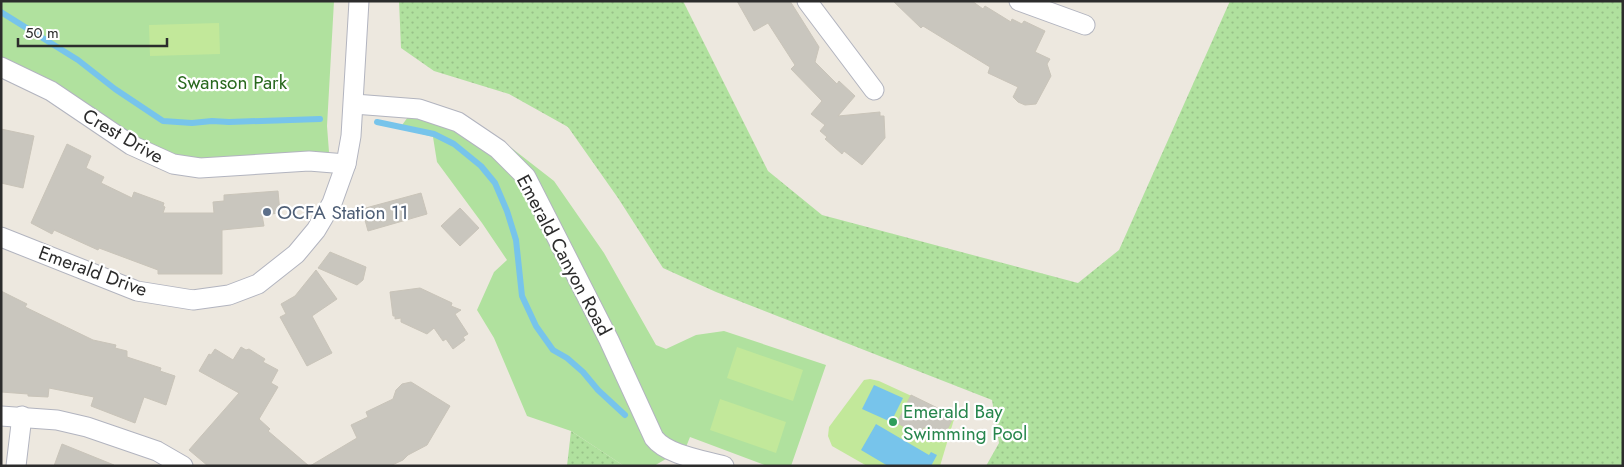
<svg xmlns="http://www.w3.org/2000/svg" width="1624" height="467" viewBox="0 0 1624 467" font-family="Jost,sans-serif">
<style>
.grass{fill:url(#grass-dots)}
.park{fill:#b0e19e}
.pitch{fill:#c2e89a}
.water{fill:#77c4eb}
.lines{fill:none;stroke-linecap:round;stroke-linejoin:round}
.stream{stroke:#77c4eb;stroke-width:6}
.building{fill:#c9c6be;stroke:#c9c4b9}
.street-casing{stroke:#b2b4bf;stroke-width:21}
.street{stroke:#fff;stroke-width:19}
.service-dot{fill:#5c6f8a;stroke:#fff;stroke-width:2}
.leisure-dot{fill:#2e9e5b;stroke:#fff;stroke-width:2}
.labels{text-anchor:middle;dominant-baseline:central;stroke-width:4.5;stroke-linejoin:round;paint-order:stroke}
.park-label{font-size:19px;fill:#28681d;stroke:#fff}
.street-label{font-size:19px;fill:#2c2c2c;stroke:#fff}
.service-label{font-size:19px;fill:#4e5e75;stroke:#fff;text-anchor:start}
.leisure-label{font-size:19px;fill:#27864d;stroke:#fff;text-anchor:start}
</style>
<defs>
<pattern id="grass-dots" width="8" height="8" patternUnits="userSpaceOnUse" patternTransform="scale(1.25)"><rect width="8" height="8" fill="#b0e19e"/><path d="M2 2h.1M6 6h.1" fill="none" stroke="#98c188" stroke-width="1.8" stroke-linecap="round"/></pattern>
</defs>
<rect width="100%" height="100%" fill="#ede8df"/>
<!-- grass -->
<g class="grass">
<path d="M 399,1 L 683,1 L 768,171 L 822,215 L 1078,283 L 1119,250 L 1230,1 L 1623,1 L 1623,466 L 986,466 L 999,443 L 992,400 L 716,292 L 663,268 L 618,198 L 568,127 L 509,94 L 434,71 L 401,48 Z"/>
<path d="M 571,431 L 624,466 L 567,466 Z"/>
</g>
<!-- park -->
<g class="park">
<path d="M 1,1 L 334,1 L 327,126 L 329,152 L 309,159 L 242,162 L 175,158 L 134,140 L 1,61 Z"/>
<path d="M 415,107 L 477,128 L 500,139 L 554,181 L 604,253 L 656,345 L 666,349 L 696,335 L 724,331 L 826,365 L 791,466 L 767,466 L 690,437 L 686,447 L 654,466 L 624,466 L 571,431 L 527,416 L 494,338 L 477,310 L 494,272 L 507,260 L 482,223 L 437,162 L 433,137 L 400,128 Z"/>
</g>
<!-- pitch -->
<g class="pitch">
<path d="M 219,23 L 220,54 L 150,56 L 149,25 Z"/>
<path d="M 737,347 L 803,370 L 793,401 L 727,378 Z"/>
<path d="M 870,379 L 879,381 L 955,416 L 940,466 L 867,466 L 832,446 L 828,436 L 829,427 L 864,380 Z"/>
<path d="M 720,399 L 786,422 L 776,453 L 710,430 Z"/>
</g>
<!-- water -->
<g class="water">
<path d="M 874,385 L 903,398 L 891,422 L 862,409 Z"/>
<path d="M 876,424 L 929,455 L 931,452 L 937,455 L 931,466 L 888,466 L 861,450 Z"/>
</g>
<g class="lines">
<!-- stream -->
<g class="stream">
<path d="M 1,12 L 78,60 L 115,89 L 163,121 L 192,123 L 212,121 L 229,122 L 320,119"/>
<path d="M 377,122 L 434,134 L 454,144 L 481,166 L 495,183 L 507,211 L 516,240 L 522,296 L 536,326 L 553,350 L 567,358 L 583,372 L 598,390 L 625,415"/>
</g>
</g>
<!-- building -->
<g class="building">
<path d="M 737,1 L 790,1 L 819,47 L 815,62 L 837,84 L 839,81 L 855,96 L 838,116 L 880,112 L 880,116 L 884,116 L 885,138 L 862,165 L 844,151 L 842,154 L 825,139 L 827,137 L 820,131 L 825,125 L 811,114 L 822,101 L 791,69 L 795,65 L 768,23 L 754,31 Z"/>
<path d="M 893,1 L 972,1 L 983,9 L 985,6 L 1011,22 L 1012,19 L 1022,24 L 1024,21 L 1045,31 L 1035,52 L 1050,59 L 1047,64 L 1051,76 L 1036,104 L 1025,105 L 1018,102 L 1013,97 L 1018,87 L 988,73 L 990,67 L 923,26 L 921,28 Z"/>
<path d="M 1,129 L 34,136 L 23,188 L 1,183 Z"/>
<path d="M 67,144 L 91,156 L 86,168 L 104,177 L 101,183 L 132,198 L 134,192 L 164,203 L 163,206 L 165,207 L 163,213 L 214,213 L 213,202 L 224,201 L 224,195 L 278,191 L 280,213 L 262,215 L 264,226 L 222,230 L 222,274 L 158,274 L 158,270 L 99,248 L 98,250 L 54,230 L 52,234 L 31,223 Z"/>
<path d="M 421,193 L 427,214 L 368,231 L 362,209 Z"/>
<path d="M 460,208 L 479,228 L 460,246 L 441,226 Z"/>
<path d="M 330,252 L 366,267 L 363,280 L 357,285 L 318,268 Z"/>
<path d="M 316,270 L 337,299 L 312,316 L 332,353 L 307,366 L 280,317 L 286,314 L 281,304 L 295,296 Z"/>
<path d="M 420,288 L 452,303 L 451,306 L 461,310 L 455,314 L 468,334 L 463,337 L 465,340 L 453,349 L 446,339 L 443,341 L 434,328 L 427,334 L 401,322 L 401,318 L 395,319 L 395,316 L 393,316 L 390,292 Z"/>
<path d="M 1,291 L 27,304 L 25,307 L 93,340 L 116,345 L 115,348 L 127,351 L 127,357 L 161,368 L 160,371 L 175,376 L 166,405 L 144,397 L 135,423 L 91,406 L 94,397 L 49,388 L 48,397 L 28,396 L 28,394 L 1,392 Z"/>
<path d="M 241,347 L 246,350 L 249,349 L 265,359 L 263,362 L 278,370 L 271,383 L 278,387 L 259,419 L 270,429 L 268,431 L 309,466 L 208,466 L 189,450 L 239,393 L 199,371 L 209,354 L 211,355 L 215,349 L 233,360 Z"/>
<path d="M 411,382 L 450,406 L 427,445 L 408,455 L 403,460 L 390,466 L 310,466 L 357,438 L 351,425 L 368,417 L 366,412 L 393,399 L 396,390 L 402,384 Z"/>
<path d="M 911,395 L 954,416 L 944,436 L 924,427 L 920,435 L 897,423 Z"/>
<path d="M 62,444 L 114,465 L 113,466 L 54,466 Z"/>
</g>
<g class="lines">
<defs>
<g id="street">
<path d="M 807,1 L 874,90"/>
<path d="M 1019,1 L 1085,25"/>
<path d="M 1,67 L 51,91 L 131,145 L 173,164 L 200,168 L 309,161 L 346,164"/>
<path d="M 354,104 L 419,109 L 458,122 L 498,149 L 526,177 L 609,340 L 654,438 C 667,455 703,460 724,466"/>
<path d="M 1,237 L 137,291 L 193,300 L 229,295 L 258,284 L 296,254 L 316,230 L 332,203 L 346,164 L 351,136 L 359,1"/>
<path d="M 1,416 L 57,420 L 87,427 L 157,451 L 183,466"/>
<path d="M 16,466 L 22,416"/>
</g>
</defs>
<!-- street casing -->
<use href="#street" class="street-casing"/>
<!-- street -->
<use href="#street" class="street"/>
</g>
<!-- markers -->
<circle class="service-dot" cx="267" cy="212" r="5"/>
<circle class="leisure-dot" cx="893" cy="422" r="5"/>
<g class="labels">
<!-- park labels -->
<g class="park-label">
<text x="232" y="82">Swanson Park</text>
</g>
<!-- street labels -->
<g class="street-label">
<text transform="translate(123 136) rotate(30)">Crest Drive</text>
<text transform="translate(564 255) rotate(62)">Emerald Canyon Road</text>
<text transform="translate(93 271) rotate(20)">Emerald Drive</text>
</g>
<!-- service labels -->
<g class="service-label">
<text x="277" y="212">OCFA Station 11</text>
</g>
<!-- leisure labels -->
<g class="leisure-label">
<text x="903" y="411">Emerald Bay<tspan x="903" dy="22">Swimming Pool</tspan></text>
</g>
</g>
<!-- border -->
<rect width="1624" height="467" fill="none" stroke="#2c2c2c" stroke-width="5"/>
<!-- scale -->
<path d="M18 38v8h149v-8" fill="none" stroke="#2c2c2c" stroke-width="2.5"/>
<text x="25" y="38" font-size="15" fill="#2c2c2c" stroke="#ffffff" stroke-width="4" paint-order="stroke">50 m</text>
</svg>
